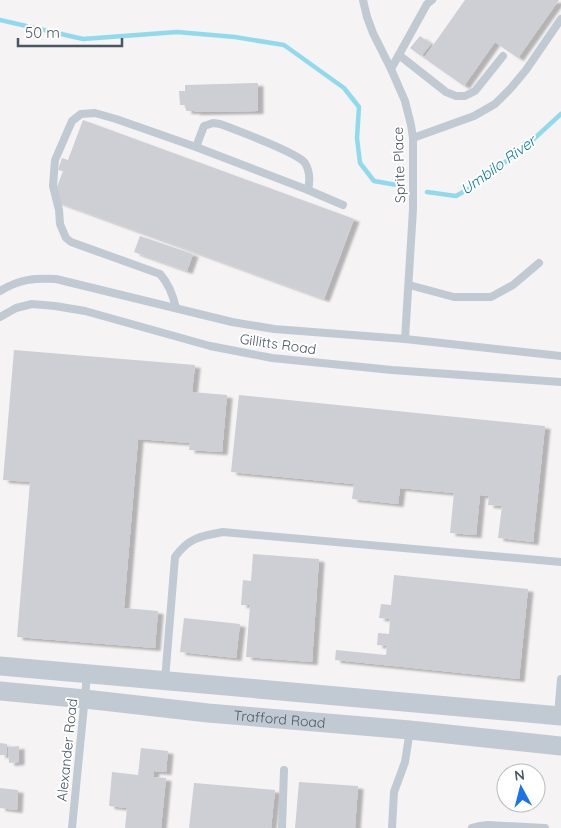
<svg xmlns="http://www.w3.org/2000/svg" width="561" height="828" viewBox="0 0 561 828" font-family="Quicksand,sans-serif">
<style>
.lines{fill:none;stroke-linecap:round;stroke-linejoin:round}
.stream{stroke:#90daee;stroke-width:4.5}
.building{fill:#cdcfd5;filter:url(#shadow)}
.service{stroke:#c1cad2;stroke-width:8}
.tertiary{stroke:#c1cad2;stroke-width:19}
.labels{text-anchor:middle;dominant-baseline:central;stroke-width:4;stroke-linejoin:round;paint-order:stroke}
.street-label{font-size:14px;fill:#4a5661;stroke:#fff}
.water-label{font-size:15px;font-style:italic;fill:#0c7c9b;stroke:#fff}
</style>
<defs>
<filter id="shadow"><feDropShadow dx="5.5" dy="3" stdDeviation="1" flood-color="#0004"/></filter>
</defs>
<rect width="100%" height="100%" fill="#f5f3f3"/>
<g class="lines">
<!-- stream -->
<g class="stream">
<path d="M 0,20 L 83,39 L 177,32 L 235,37 L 284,45 L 344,88 L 359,107 L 357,138 L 360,163 L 374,181 L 397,185"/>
<path d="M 427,192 L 456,196 L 470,188 L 524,148 L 561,114"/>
</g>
</g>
<!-- building -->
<g class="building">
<path d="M 465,0 L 559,0 L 518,58 L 495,42 L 464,86 L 424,58 Z"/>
<path d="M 420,36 L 431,44 L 421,56 L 410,48 Z"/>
<path d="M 258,83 L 258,111 L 195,112 L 194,111 L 186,111 L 186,105 L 180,105 L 179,91 L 185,91 L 185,85 Z"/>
<path d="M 83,120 L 354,219 L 324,299 L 52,200 L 63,171 L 58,170 L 62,158 L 68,160 Z"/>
<path d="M 140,236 L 193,254 L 187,271 L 134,252 Z"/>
<path d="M 14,350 L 195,365 L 192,392 L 227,395 L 222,452 L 189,450 L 190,443 L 138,439 L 124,608 L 158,611 L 155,648 L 17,637 L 30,482 L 3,480 Z"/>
<path d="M 239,395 L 545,426 L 533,542 L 498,538 L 502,506 L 488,505 L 489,496 L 480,495 L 476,535 L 450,533 L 454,493 L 400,488 L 398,504 L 352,499 L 354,484 L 231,472 Z"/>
<path d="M 253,554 L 319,559 L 312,662 L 246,657 L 250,605 L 241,605 L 243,580 L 251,581 Z"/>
<path d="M 394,575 L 528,589 L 519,679 L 335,660 L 336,650 L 386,655 L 387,646 L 377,645 L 378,633 L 389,634 L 390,619 L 379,618 L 381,604 L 391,605 Z"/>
<path d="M 184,618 L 240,624 L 236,658 L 180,652 Z"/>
<path d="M 0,743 L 7,744 L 6,755 L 0,755 Z"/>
<path d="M 19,746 L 19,762 L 9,763 L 8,747 Z"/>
<path d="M 141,748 L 168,751 L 166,772 L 154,771 L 153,777 L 166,778 L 161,828 L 125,828 L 127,808 L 109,806 L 112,772 L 138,775 Z"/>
<path d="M 299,782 L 358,786 L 355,828 L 295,828 Z"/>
<path d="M 194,783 L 275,790 L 271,828 L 189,828 Z"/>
<path d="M 0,788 L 18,790 L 17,810 L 0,808 Z"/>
</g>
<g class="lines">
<!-- service -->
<g class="service">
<path d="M 363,0 L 367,17 L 373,33 L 391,69 L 405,101 L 411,125 L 413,138 L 413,209 L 405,339"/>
<path d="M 399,55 L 446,92 L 456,96 L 465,96 L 475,91 L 503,56"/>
<path d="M 391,69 L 427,4 L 432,0"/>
<path d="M 413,138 L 474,116 L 495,104 L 511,88 L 526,70 L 561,19"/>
<path d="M 196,147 L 204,126 L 213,123 L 220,124 C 236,130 298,153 305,163 C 310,171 310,181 308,190"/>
<path d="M 409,285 L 454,297 L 491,297 L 513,285 L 539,263"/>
<path d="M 0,291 C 20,279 34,278 56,279 L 232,322 L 274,329 L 405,339 L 561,356"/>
<path d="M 176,308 C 173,295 169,284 160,274 L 71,242 L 66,238 L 60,224 L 59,210 L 53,186 L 55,160 L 72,121 L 81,114 L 95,113 L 116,119 L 196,147 L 308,190 L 343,205"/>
<path d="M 0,317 L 16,308 L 32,304 L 55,306 L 85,311 L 210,346 L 272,358 L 392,370 L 561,382"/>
<path d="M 165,680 L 175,557 C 188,538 201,536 223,532 L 561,562"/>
<path d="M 558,715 L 561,679"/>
<path d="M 72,828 L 87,675"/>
<path d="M 282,828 L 284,770"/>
<path d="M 392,828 L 394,792 L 405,762 L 410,730"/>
<path d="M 472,828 L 480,826 L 488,825 L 545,828"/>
</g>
<!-- tertiary -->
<g class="tertiary">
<path d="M 0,666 L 561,716"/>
<path id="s1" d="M 0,691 L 85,699 L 208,713 L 410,730 L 561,746"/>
</g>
</g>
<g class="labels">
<!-- street labels -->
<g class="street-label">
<text transform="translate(399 165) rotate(-92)">Sprite Place</text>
<text transform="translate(278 344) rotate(8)">Gillitts Road</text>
<text stroke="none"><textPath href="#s1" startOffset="281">Trafford Road</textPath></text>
<text transform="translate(67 750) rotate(-84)">Alexander Road</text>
</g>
<!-- water labels -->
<g class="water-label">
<text transform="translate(498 165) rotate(-36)">Umbilo River</text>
</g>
</g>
<!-- north arrow -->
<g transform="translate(521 788) rotate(353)"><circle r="24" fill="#ffffff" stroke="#b7bbc0"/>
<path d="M0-4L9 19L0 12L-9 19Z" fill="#1a73e8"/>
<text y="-8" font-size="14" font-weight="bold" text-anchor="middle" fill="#4a5661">N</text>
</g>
<!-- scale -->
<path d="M18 38v8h104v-8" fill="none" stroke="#4a5661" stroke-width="2.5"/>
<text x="25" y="38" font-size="15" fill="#4a5661" stroke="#ffffff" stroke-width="4" paint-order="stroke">50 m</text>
</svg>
